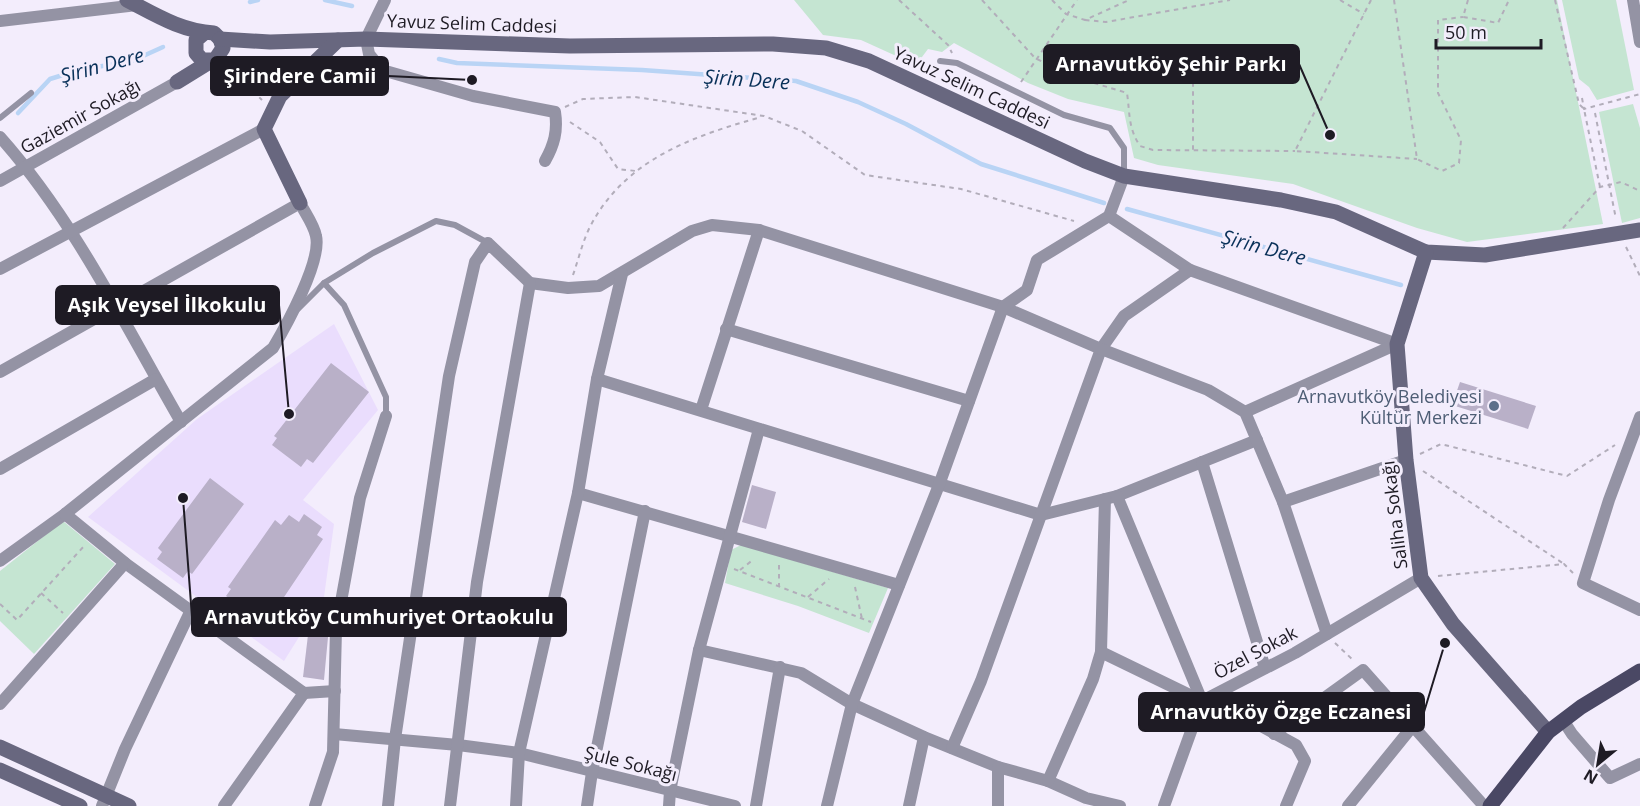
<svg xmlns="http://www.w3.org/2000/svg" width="1640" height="806" viewBox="0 0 1640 806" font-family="'Open Sans',sans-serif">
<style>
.built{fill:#eaddfd}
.green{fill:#c5e5d2}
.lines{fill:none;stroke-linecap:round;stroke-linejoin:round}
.stream{stroke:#b9d4f5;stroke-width:4.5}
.building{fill:#b9b0c8}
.path{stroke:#b2adba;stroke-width:2;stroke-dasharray:4.5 4.5;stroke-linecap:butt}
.lane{stroke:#9493a4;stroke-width:6}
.street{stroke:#9493a4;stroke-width:12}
.secondary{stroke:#68677f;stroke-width:15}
.primary{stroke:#4a4864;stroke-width:15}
.service-dot{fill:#5c6f8a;stroke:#f3edfc;stroke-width:2}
.labels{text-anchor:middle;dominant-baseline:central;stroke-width:6;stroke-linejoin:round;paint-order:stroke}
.street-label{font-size:18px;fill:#1e1b24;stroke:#f3edfc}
.service-label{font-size:18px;fill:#4e5e75;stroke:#f3edfc;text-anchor:end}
.water-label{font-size:20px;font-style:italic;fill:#093159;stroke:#f3edfc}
.leader{fill:none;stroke:#1e1b24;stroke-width:2}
.callout-dot{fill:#1e1b24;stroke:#f3edfc;stroke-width:2}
.callout{fill:#1e1b24;stroke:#1e1b24;stroke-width:2}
.callout-label{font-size:20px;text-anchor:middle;font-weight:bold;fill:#fff}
</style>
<rect width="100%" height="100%" fill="#f3edfc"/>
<!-- built -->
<path class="built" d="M 334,324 L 378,410 L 303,500 L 334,524 L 324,597 L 284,661 L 88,517 L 197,419 Z"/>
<!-- green -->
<g class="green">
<path d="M 794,0 L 1557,0 L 1603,224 L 1467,242 L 1417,228 L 1293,184 L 1158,165 L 1134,158 L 1124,112 L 1068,99 L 1028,83 L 954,43 L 942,52 L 928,49 L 916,65 L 861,40 L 823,35 Z"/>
<path d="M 1562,0 L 1616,0 L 1634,90 L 1597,100 L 1589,87 L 1579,79 Z"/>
<path d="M 1633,104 L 1640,128 L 1640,218 L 1622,223 L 1599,112 Z"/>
<path d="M 63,521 L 115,564 L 34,654 L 0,621 L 0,571 Z"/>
<path d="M 741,545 L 888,588 L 869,633 L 798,606 L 725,583 L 731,550 Z"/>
</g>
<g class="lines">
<!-- stream -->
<g class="stream">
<path d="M 325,0 L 352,6"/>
<path d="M 250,2 L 258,0"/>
<path d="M 439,59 L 457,63 L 642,70 L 796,81 L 858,102 L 906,124 L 981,164 L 1104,203"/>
<path d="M 18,113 L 50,79 L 79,70 L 132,61 L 163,47"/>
<path d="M 1127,209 L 1401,285"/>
</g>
</g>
<!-- building -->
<g class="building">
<path d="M 331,363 L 369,392 L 313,463 L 307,459 L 301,467 L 272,445 L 277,438 L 274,436 Z"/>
<path d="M 1460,382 L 1536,406 L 1528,429 L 1452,405 Z"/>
<path d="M 210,478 L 244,504 L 192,574 L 188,571 L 183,578 L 157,559 L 162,552 L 158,548 Z"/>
<path d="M 752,485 L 776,492 L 766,529 L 742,522 Z"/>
<path d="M 304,514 L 322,527 L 317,535 L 323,539 L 274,612 L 267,607 L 259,619 L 226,596 L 231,589 L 228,587 L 275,520 L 281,525 L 289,515 L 299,522 Z"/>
<path d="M 308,635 L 328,637 L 324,680 L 303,677 Z"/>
</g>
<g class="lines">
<!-- path -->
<g class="path">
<path d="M 899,0 L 948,45 L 952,53"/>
<path d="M 982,0 L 1035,58 L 1073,77 L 1091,82 L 1187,69 L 1192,74 L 1193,84 L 1193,151"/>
<path d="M 1052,0 L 1066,14 L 1085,20 L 1129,0"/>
<path d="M 1340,0 L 1364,14"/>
<path d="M 1371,0 L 1295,151 L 1417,159"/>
<path d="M 1394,0 L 1417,159 L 1442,171 L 1459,163 L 1461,140 L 1438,93 L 1438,20 L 1463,17"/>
<path d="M 1468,0 L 1463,17 L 1498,23 L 1509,0"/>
<path d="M 1555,0 L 1579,104 L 1584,109 L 1600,187"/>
<path d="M 1085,20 L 1106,22 L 1230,0"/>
<path d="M 227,66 L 262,100"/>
<path d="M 1021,82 L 1077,0"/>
<path d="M 1094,83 L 1127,93 C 1130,113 1128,128 1140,146 L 1153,150 L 1295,151"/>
<path d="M 1582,98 L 1584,109 L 1640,94"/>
<path d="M 565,107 L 583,99 L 635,97 L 764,116 L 802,131 L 865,175 L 961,189 L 1074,221"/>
<path d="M 1595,113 L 1616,219"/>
<path d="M 570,122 L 600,142 L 618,169 L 636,171"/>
<path d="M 1563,228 L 1600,187 L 1621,182 L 1640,191"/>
<path d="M 1626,247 L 1640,276"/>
<path d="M 573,275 C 579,258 583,239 592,223 C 628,158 694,136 761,117"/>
<path d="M 1420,454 L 1441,444 L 1567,476 L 1615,445"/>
<path d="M 1423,471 L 1564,564"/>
<path d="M 779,565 L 779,587"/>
<path d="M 734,569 L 871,622"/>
<path d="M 740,570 L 754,559"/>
<path d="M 1438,576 L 1564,564 L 1573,573"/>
<path d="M 855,587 L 862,619"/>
<path d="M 41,593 L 63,613"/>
<path d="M 808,597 L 829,579"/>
<path d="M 0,604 L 17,620 L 85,545"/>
<path d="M 1335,643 L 1353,660"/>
</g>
<!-- lane -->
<g class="lane">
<path d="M 940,61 L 957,63 L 1064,115 L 1110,128 L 1124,148 L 1124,175"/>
<path d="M 0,118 L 31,93"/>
<path d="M 324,283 L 344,305 L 386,397 L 386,416"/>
<path d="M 298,309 L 324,283 L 373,253 L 436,221 L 455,225 L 488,243"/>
</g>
<!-- street -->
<g class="street">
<path d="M 385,0 L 366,39 L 369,54 L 382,70 L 473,96 L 555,112 C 558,131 554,145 545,161"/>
<path d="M 1633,0 L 1640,42"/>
<path d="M 0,21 L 137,5"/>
<path d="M 0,137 C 74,220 125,325 181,422"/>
<path d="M 0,181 L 177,82"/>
<path d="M 1109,216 L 1190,270 L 1397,344"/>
<path d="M 0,269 L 264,129"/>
<path d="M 726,329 L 969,401"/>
<path d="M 0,372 L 300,203 C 305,213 314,225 316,236 C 322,261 286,326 273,348 L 65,514 L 0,561"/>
<path d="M 597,379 L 1041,515 L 1117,496 L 1257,440"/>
<path d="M 701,410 L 759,230"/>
<path d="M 1245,412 L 1397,344"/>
<path d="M 1640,417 L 1609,500 L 1583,583 L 1640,610"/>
<path d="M 1202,462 L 1265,668"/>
<path d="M 0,469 L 156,379"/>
<path d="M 578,493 L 899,585"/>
<path d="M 1117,496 L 1202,701"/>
<path d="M 1283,502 L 1406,460"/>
<path d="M 65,514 L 125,563 L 304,693 L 335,691"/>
<path d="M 699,650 L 801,673 L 852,704 L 924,737 L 998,767 L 1048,781 L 1086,798 L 1120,806"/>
<path d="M 1101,652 L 1202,701 L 1239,714 L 1296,745 L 1305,761 L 1286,806"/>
<path d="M 0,704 L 125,563"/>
<path d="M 1563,720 L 1572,734 L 1610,778 L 1640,764"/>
<path d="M 334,734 L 458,745 L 519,753 L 735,806"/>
<path d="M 1274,734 L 1363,670 L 1484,806"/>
<path d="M 952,748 L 981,681 L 1101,349 L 1124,316 L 1190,270"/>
<path d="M 1048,781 L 1093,679 L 1101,652 L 1105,499"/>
<path d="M 102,806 L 125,749 L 191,610"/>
<path d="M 224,806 L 304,693"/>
<path d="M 315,806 L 333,752 L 336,629 L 360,498 L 386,416"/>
<path d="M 388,806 L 395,739 L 449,376 L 475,262 L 488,243 L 530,283 L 568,288 L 599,286 L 692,231 L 712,225 L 759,230 L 1003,307 L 1101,349 L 1208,390 L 1245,412 L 1283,502 L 1327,634"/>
<path d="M 450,806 L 477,582 L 530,283"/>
<path d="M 516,806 L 519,753 L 578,493 L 597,379 L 622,274"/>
<path d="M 587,806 L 592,772 L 645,511"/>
<path d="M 669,806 L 670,791 L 699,650 L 759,429"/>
<path d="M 756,806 L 780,667"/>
<path d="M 827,806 L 852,704 L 939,485 L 1003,307 L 1027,290 L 1037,260 L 1109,216 L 1124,176"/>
<path d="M 909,806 L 924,737"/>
<path d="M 998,806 L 998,767"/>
<path d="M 1164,806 L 1202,701 L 1295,653 L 1421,578"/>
<path d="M 1348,806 L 1412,727"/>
</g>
<!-- secondary -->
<g class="secondary">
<path d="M 127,0 C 156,15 181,31 214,33 L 220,39 L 223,48 L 215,60 L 202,60 L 196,53 L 196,40 L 203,34"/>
<path d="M 220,39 L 270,42 L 366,39 L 570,46 L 773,44 L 826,48 L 869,61 L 1085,161 L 1124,176 L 1281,200 L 1336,212 L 1426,252 L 1485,255 L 1640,230"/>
<path d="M 177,82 L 211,61"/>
<path d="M 300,203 L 264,129 L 280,96 L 338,40"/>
<path d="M 1426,252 L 1397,344 L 1406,460 L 1421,578 L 1453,624 L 1548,732"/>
<path d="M 0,747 L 129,806"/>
<path d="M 0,770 L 80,806"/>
</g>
<!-- primary -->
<path class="primary" d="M 1490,806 L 1548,732 L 1581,707 L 1640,671"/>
</g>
<!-- markers -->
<circle class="service-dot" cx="1494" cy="406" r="6"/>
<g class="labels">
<!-- street labels -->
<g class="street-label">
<text transform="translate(472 23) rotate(2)">Yavuz Selim Caddesi</text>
<text transform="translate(972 87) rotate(25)">Yavuz Selim Caddesi</text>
<text transform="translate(80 116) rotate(-29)">Gaziemir Sokağı</text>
<text transform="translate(1394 515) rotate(-97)">Saliha Sokağı</text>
<text transform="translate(1255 652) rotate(-28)">Özel Sokak</text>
<text transform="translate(631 763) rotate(14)">Şule Sokağı</text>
</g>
<!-- service labels -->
<g class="service-label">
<text x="1482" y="396">Arnavutköy Belediyesi<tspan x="1482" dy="21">Kültür Merkezi</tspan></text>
</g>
<!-- water labels -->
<g class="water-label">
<text transform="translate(102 65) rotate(-15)">Şirin Dere</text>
<text transform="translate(747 79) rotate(4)">Şirin Dere</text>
<text transform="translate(1264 247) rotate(15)">Şirin Dere</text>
</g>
</g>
<!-- callouts -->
<path class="leader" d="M1330 135L1299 64M472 80L388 76M289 414L279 305M183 498L192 617M1445 643L1424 712"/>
<g class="callout-dot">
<circle cx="1330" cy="135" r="6"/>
<circle cx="472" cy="80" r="6"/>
<circle cx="289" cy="414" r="6"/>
<circle cx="183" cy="498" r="6"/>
<circle cx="1445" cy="643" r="6"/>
</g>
<g class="callout">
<rect x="1044" y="45" width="255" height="38" rx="6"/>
<rect x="211" y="57" width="177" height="38" rx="6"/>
<rect x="56" y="286" width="223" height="38" rx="6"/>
<rect x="192" y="598" width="374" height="38" rx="6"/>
<rect x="1139" y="693" width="285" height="38" rx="6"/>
</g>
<g class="callout-label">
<text x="1171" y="71">Arnavutköy Şehir Parkı</text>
<text x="300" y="83">Şirindere Camii</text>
<text x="167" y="312">Aşık Veysel İlkokulu</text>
<text x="379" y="624">Arnavutköy Cumhuriyet Ortaokulu</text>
<text x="1281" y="719">Arnavutköy Özge Eczanesi</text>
</g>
<!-- north arrow -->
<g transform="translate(1598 764) rotate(210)" stroke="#f3edfc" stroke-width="4.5" paint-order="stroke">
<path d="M0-4.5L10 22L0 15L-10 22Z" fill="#1e1b24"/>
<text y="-9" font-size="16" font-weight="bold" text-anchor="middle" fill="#1e1b24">N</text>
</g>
<!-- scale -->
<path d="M1436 39v9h105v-9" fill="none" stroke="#1e1b24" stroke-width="3"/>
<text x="1445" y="39" font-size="18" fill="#1e1b24" stroke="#f3edfc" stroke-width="4.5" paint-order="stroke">50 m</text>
</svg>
